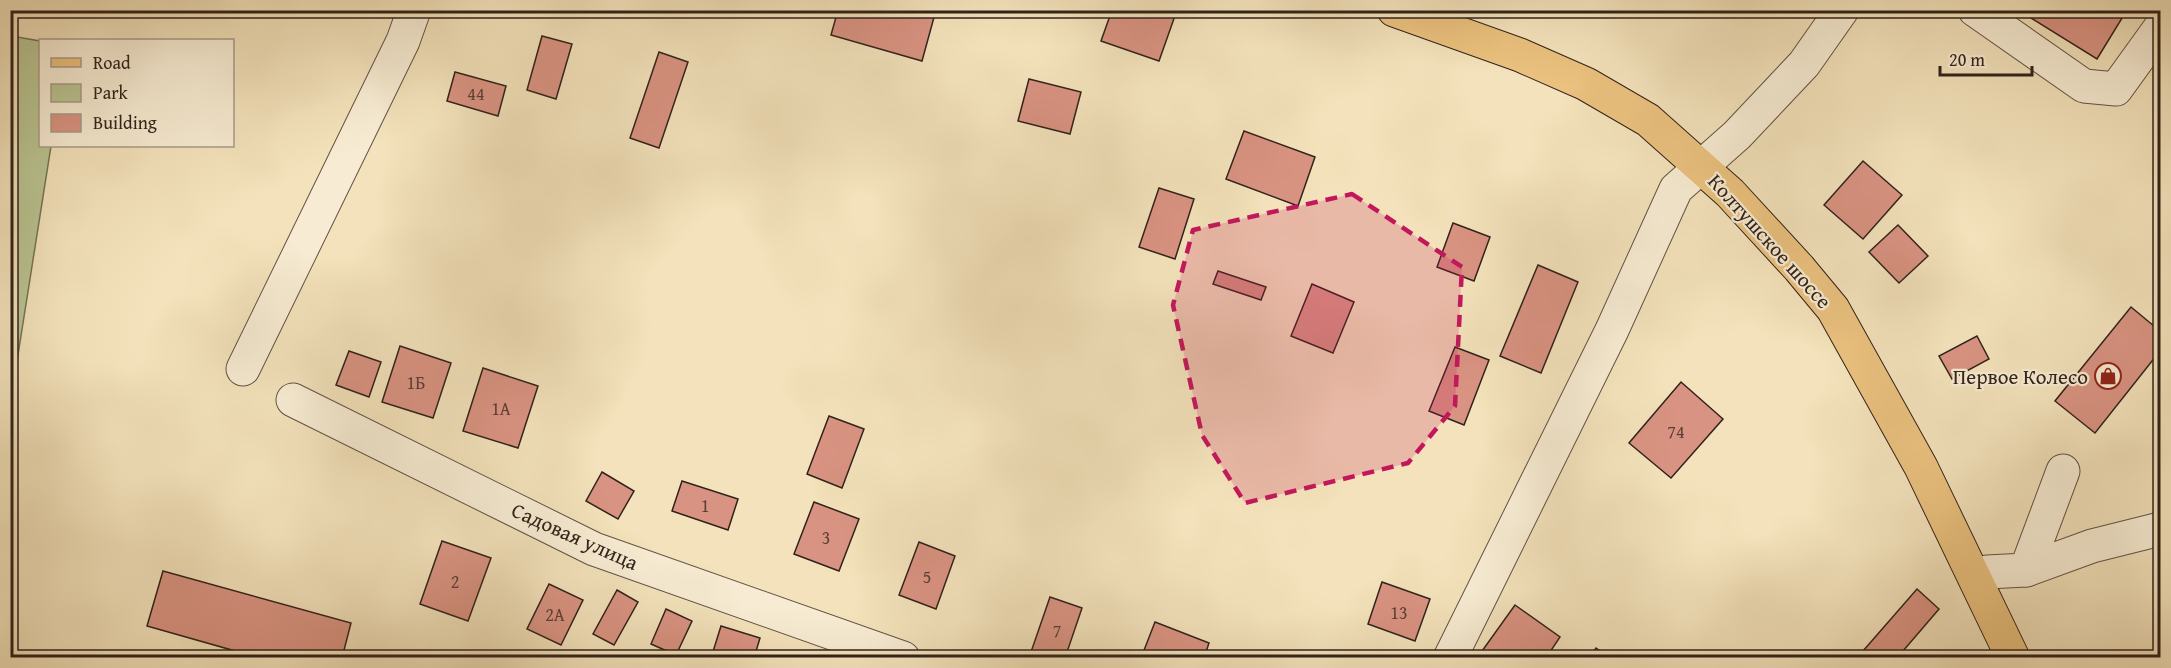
<svg xmlns="http://www.w3.org/2000/svg" width="2171" height="668" viewBox="0 0 2171 668" font-family="'Gentium Book Plus',serif">
<style>
.green{fill:#b9c492;stroke:#757356;stroke-width:1.5}
.building{fill:#d99382;stroke:#31221b;stroke-width:1.5}
.lines{fill:none;stroke-linecap:round;stroke-linejoin:round}
.minor-casing{stroke:#625243;stroke-width:35}
.major-casing{stroke:#31221b;stroke-width:35}
.minor{stroke:#f7ecd3;stroke-width:33}
.major{stroke:#eac17e;stroke-width:33}
.marked{fill:#c2185b;fill-opacity:0.2;stroke:#c2185b;stroke-width:4.5;stroke-dasharray:12 8;stroke-linejoin:round}
.labels{text-anchor:middle;dominant-baseline:central;stroke-width:4.5;stroke-linejoin:round;paint-order:stroke}
.number-label{font-size:18px;fill:#5b3e35}
.street-label{font-size:21px;fill:#31221b;stroke:#f7ecd3}
.poi-label{font-size:21px;fill:#31221b;stroke:#f7ecd3;text-anchor:end}
</style>
<rect width="100%" height="100%" fill="#f3e2bb"/>
<filter id="stains"><feTurbulence type="fractalNoise" baseFrequency=".00333" numOctaves="4"/><feColorMatrix values="0 0 0 0 .2 0 0 0 0 .09 0 0 0 0 .02 0 0 0 .5 -.17"/></filter>
<radialGradient id="worn" r=".72"><stop offset=".6" stop-color="#630" stop-opacity="0"/><stop offset="1" stop-color="#630" stop-opacity=".3"/></radialGradient>
<!-- green -->
<path class="green" d="M 11,36 L 40,41 L 40,146 L 51,146 L 11,399 Z"/>
<!-- building -->
<g class="building">
<path d="M 838,10 L 936,10 L 922,61 L 831,35 Z"/>
<path d="M 1112,10 L 1177,10 L 1159,61 L 1101,41 Z"/>
<path d="M 2036,10 L 2127,10 L 2097,59 L 2031,18 Z"/>
<path d="M 542,36 L 572,44 L 556,99 L 527,90 Z"/>
<path d="M 659,52 L 688,62 L 659,148 L 630,138 Z"/>
<path d="M 455,72 L 506,86 L 498,116 L 447,101 Z"/>
<path d="M 1029,79 L 1081,92 L 1070,134 L 1018,121 Z"/>
<path d="M 1244,131 L 1315,157 L 1298,206 L 1226,179 Z"/>
<path d="M 1863,161 L 1902,195 L 1863,239 L 1824,205 Z"/>
<path d="M 1159,188 L 1194,199 L 1175,259 L 1139,247 Z"/>
<path d="M 1453,223 L 1490,237 L 1474,281 L 1437,267 Z"/>
<path d="M 1898,225 L 1928,256 L 1899,283 L 1869,252 Z"/>
<path d="M 1538,265 L 1578,282 L 1541,373 L 1500,356 Z"/>
<path d="M 1218,271 L 1266,287 L 1261,300 L 1213,284 Z"/>
<path d="M 1312,284 L 1354,302 L 1333,353 L 1291,336 Z"/>
<path d="M 2131,307 L 2160,331 L 2160,351 L 2095,433 L 2055,401 Z"/>
<path d="M 1977,336 L 1989,359 L 1952,379 L 1939,356 Z"/>
<path d="M 400,346 L 451,363 L 433,418 L 382,402 Z"/>
<path d="M 1455,347 L 1489,360 L 1464,425 L 1429,411 Z"/>
<path d="M 349,351 L 381,362 L 369,397 L 336,385 Z"/>
<path d="M 483,368 L 538,386 L 518,448 L 463,431 Z"/>
<path d="M 1681,382 L 1723,419 L 1671,478 L 1629,443 Z"/>
<path d="M 829,416 L 864,429 L 842,488 L 807,474 Z"/>
<path d="M 602,472 L 634,491 L 618,519 L 586,501 Z"/>
<path d="M 682,481 L 738,499 L 728,530 L 672,511 Z"/>
<path d="M 814,502 L 859,519 L 839,571 L 794,554 Z"/>
<path d="M 442,541 L 491,558 L 468,621 L 420,604 Z"/>
<path d="M 919,542 L 955,556 L 936,609 L 899,595 Z"/>
<path d="M 163,571 L 351,623 L 342,658 L 260,658 L 147,626 Z"/>
<path d="M 1382,582 L 1430,599 L 1415,641 L 1368,624 Z"/>
<path d="M 549,584 L 583,600 L 561,645 L 527,629 Z"/>
<path d="M 1917,589 L 1939,609 L 1897,658 L 1870,658 L 1863,651 Z"/>
<path d="M 617,590 L 638,602 L 614,645 L 593,634 Z"/>
<path d="M 1050,597 L 1082,608 L 1065,658 L 1049,658 L 1031,652 Z"/>
<path d="M 1515,605 L 1560,637 L 1546,658 L 1477,658 Z"/>
<path d="M 666,609 L 692,621 L 676,655 L 651,644 Z"/>
<path d="M 1155,622 L 1209,643 L 1204,658 L 1141,658 Z"/>
<path d="M 721,626 L 760,638 L 754,658 L 711,658 Z"/>
<path d="M 1596,648 L 1611,658 L 1589,658 Z"/>
</g>
<g class="lines">
<defs>
<g id="minor">
<path d="M 1975,10 L 2084,86 L 2116,89 L 2160,28"/>
<path d="M 243,369 L 403,41 L 414,10"/>
<path d="M 293,400 L 594,549 L 903,658"/>
<path d="M 2026,570 L 2063,471"/>
<path d="M 1976,579 L 1987,572 L 2026,570 L 2092,546 L 2160,529"/>
<path d="M 1450,658 L 1612,330 L 1676,189 L 1737,135 L 1804,64 L 1842,10"/>
</g>
<path id="major" d="M 1394,10 L 1520,55 L 1586,84 L 1648,120 L 1730,193 L 1799,268 L 1833,309 L 1921,467 L 2013,658"/>
</defs>
<!-- minor casing -->
<use href="#minor" class="minor-casing"/>
<!-- major casing -->
<use href="#major" class="major-casing"/>
<!-- minor -->
<use href="#minor" class="minor"/>
<!-- major -->
<use href="#major" class="major"/>
</g>
<!-- marked area -->
<path class="marked" d="M 1352,194 L 1462,267 L 1455,406 L 1408,463 L 1245,503 L 1202,435 L 1173,305 L 1193,230 Z"/>
<!-- icons -->
<defs>
<symbol id="shop-ring" viewBox="-11 -11 22 22"><circle r="9.5" fill="#f7ecd3" stroke="#8f2418" stroke-width="1.5"/><path d="M-5-2.5h2.3a2.7 3.5 0 0 1 5.4 0H5L5.5 6h-11ZM-1.5-2.5h3a1.5 2.3 0 0 0-3 0Z" fill="#8f2418"/></symbol>
</defs>
<g fill-rule="evenodd">
<use href="#shop-ring" x="2093" y="361" width="30" height="30"/>
</g>
<g class="labels">
<!-- number labels -->
<g class="number-label">
<text x="476" y="93">44</text>
<text x="416" y="382">1Б</text>
<text x="501" y="408">1А</text>
<text x="1676" y="431">74</text>
<text x="705" y="505">1</text>
<text x="826" y="537">3</text>
<text x="927" y="576">5</text>
<text x="455" y="581">2</text>
<text x="1399" y="612">13</text>
<text x="555" y="614">2А</text>
<text x="1057" y="630">7</text>
</g>
<!-- street labels -->
<g class="street-label">
<text transform="translate(1770 241) rotate(48)">Колтушское шоссе</text>
<text transform="translate(575 536) rotate(24)">Садовая улица</text>
</g>
<!-- poi labels -->
<g class="poi-label">
<text x="2088" y="376">Первое Колесо</text>
</g>
</g>
<!-- margin -->
<rect width="2171" height="668" fill="none" stroke="#f3e2bb" stroke-width="36"/>
<rect x="12" y="12" width="2147" height="644" fill="none" stroke="#31221b" stroke-width="3"/>
<rect x="18" y="18" width="2135" height="632" fill="none" stroke="#31221b" stroke-width="1.5"/>
<!-- legend -->
<rect x="39" y="39" width="195" height="108" fill="#f7ecd3" stroke="#a89b89" stroke-width="1.5"/>
<rect x="51" y="58" width="30" height="9" fill="#eac17e" stroke="#a89b89" stroke-width="1.5"/>
<text x="93" y="69" font-size="18" fill="#31221b">Road</text>
<rect x="51" y="84" width="30" height="18" fill="#b9c492" stroke="#a89b89" stroke-width="1.5"/>
<text x="93" y="99" font-size="18" fill="#31221b">Park</text>
<rect x="51" y="114" width="30" height="18" fill="#d99382" stroke="#a89b89" stroke-width="1.5"/>
<text x="93" y="129" font-size="18" fill="#31221b">Building</text>
<!-- scale -->
<path d="M1940 66v9h92v-9" fill="none" stroke="#31221b" stroke-width="3"/>
<text x="1949" y="66" font-size="18" fill="#31221b" stroke="#f7ecd3" stroke-width="4.5" paint-order="stroke">20 m</text>
<rect width="100%" height="100%" filter="url(#stains)"/>
<rect width="100%" height="100%" fill="url(#worn)"/>
</svg>
